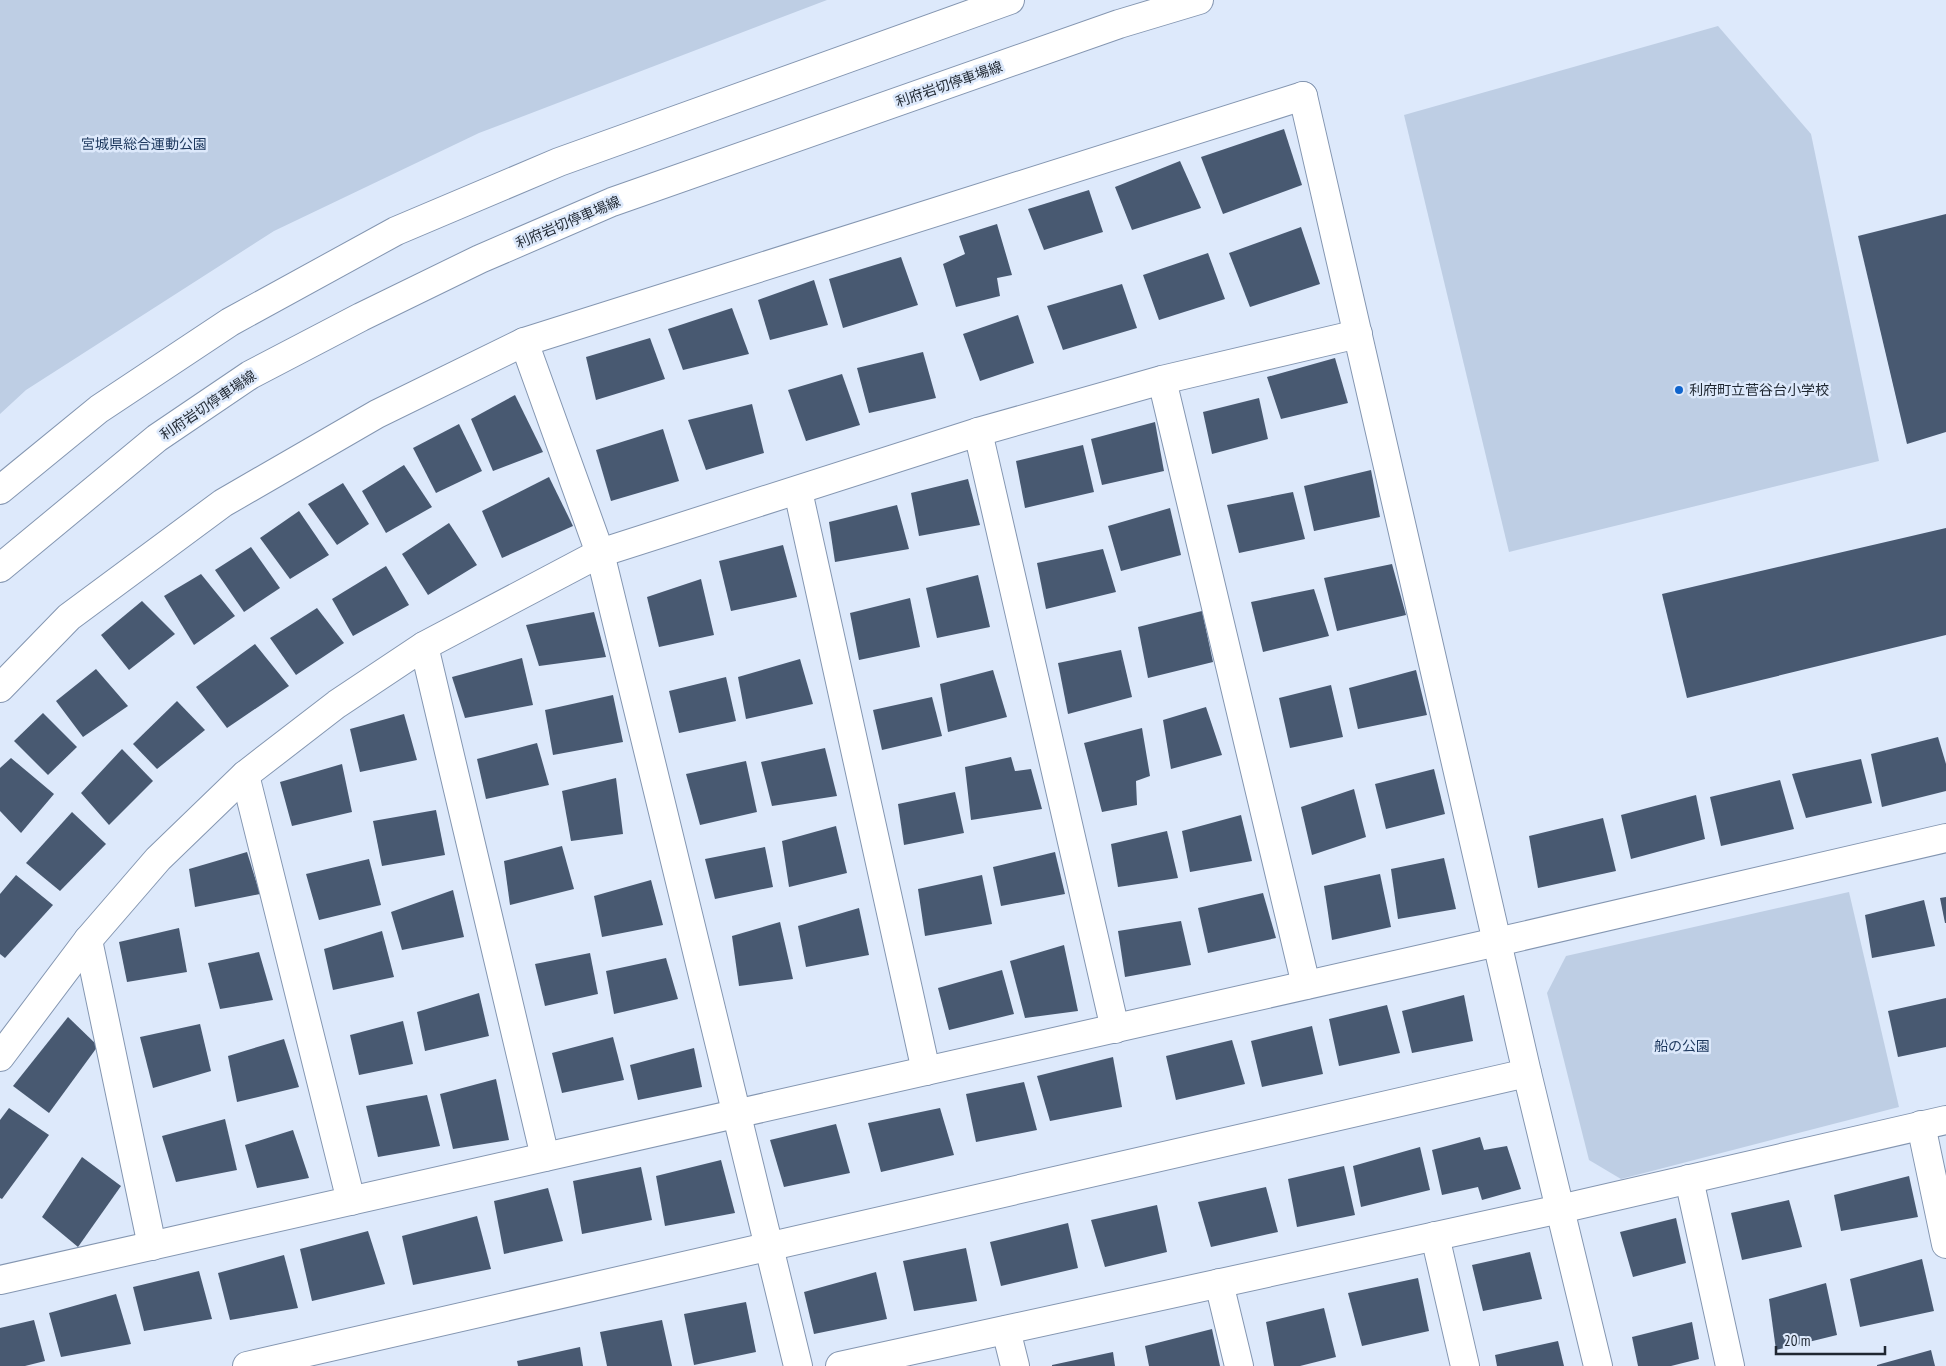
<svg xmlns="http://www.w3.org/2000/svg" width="1946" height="1366" viewBox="0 0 1946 1366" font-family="'PT Sans Narrow','Noto Sans JP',sans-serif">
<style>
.green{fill:#becee4}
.building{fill:#485971}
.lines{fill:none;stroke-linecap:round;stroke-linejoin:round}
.street-casing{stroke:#8496b1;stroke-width:30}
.secondary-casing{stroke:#8496b1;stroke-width:30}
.street{stroke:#fff;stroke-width:28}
.secondary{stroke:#fff;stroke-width:28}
.poi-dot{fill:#0f64cd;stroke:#dde9fb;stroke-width:2}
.labels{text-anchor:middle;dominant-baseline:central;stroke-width:5;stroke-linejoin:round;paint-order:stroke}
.street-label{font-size:14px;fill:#1f2731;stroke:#dde9fb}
.park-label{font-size:14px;fill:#1c375d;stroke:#dde9fb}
.poi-label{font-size:14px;fill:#1f2731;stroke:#dde9fb;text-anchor:start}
</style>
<rect width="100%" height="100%" fill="#dde9fb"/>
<!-- green -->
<g class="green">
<path d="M 0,0 L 827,0 L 479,133 L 274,231 L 26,390 L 0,414 Z"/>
<path d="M 1718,26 L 1811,134 L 1879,461 L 1509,552 L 1404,115 Z"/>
<path d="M 1849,892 L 1899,1107 L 1621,1179 L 1589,1160 L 1547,993 L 1566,956 Z"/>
</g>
<!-- building -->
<g class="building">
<path d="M 1284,129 L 1302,185 L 1223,214 L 1201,157 Z"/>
<path d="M 1180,161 L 1201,208 L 1132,230 L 1115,187 Z"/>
<path d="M 1089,190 L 1103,232 L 1044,250 L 1028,209 Z"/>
<path d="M 1946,214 L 1946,432 L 1907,444 L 1858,236 Z"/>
<path d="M 997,224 L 1012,275 L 997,278 L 1000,296 L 956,307 L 943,264 L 965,254 L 959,236 Z"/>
<path d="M 1301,227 L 1320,284 L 1250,307 L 1229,253 Z"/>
<path d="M 1208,253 L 1225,299 L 1159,320 L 1143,275 Z"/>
<path d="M 901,257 L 918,305 L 843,328 L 829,279 Z"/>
<path d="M 814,280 L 828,325 L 770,340 L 758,300 Z"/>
<path d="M 1122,284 L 1137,328 L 1063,350 L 1047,306 Z"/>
<path d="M 732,308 L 749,354 L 683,370 L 668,329 Z"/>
<path d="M 1018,315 L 1034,363 L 980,381 L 963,334 Z"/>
<path d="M 650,338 L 665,379 L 596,400 L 586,357 Z"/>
<path d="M 923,352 L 936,398 L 869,413 L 857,368 Z"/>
<path d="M 1335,358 L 1348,403 L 1281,419 L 1267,377 Z"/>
<path d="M 842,374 L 860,425 L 806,441 L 788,390 Z"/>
<path d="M 515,395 L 543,452 L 493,471 L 471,419 Z"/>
<path d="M 1259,398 L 1268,439 L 1212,454 L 1203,412 Z"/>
<path d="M 752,404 L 764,453 L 706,470 L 688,420 Z"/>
<path d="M 1155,422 L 1164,471 L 1102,485 L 1091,439 Z"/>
<path d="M 459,424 L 482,471 L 436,493 L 413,448 Z"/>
<path d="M 663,429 L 679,481 L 611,501 L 596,450 Z"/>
<path d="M 1083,445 L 1094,492 L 1025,508 L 1016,461 Z"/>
<path d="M 404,465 L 432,507 L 386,533 L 362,491 Z"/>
<path d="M 1371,470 L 1380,517 L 1314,531 L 1304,486 Z"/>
<path d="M 549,477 L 573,526 L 502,558 L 482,511 Z"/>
<path d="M 968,479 L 980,525 L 919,536 L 911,493 Z"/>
<path d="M 343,483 L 369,524 L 337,545 L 308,504 Z"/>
<path d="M 1293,492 L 1305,539 L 1239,553 L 1227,505 Z"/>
<path d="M 897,505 L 909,549 L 835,562 L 829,522 Z"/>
<path d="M 1170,508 L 1181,555 L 1121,571 L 1108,526 Z"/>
<path d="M 299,511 L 329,555 L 290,579 L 260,538 Z"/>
<path d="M 449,523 L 477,565 L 428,595 L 402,554 Z"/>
<path d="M 1946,528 L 1946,635 L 1687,698 L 1662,594 Z"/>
<path d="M 783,545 L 797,597 L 731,611 L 719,561 Z"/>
<path d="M 251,547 L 280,588 L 244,612 L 215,570 Z"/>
<path d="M 1103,549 L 1116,592 L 1046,609 L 1037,563 Z"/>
<path d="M 1392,564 L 1406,615 L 1337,631 L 1324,578 Z"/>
<path d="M 386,566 L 409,605 L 353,636 L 332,599 Z"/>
<path d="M 201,574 L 235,616 L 194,645 L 164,596 Z"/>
<path d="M 978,575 L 990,627 L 937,638 L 926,588 Z"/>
<path d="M 701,579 L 714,635 L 659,647 L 647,597 Z"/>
<path d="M 1314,589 L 1329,636 L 1263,652 L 1251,602 Z"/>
<path d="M 910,598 L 920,647 L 859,660 L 850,613 Z"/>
<path d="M 142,601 L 175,634 L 129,670 L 101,635 Z"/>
<path d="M 317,608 L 344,643 L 296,675 L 270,638 Z"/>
<path d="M 1202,611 L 1213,662 L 1148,678 L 1138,627 Z"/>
<path d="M 594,612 L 606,657 L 539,666 L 526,625 Z"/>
<path d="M 255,644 L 289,686 L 227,728 L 196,687 Z"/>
<path d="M 1121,650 L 1132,697 L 1068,714 L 1058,663 Z"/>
<path d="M 522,658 L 533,705 L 465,718 L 452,677 Z"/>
<path d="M 800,659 L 813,704 L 746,719 L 738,677 Z"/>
<path d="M 96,669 L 128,706 L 83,737 L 56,701 Z"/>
<path d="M 993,670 L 1007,717 L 948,732 L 940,684 Z"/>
<path d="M 1416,670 L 1427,715 L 1358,729 L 1349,688 Z"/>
<path d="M 726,677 L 736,721 L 679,733 L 669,691 Z"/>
<path d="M 1331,685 L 1343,737 L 1290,748 L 1279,698 Z"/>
<path d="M 613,695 L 623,742 L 553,755 L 545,710 Z"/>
<path d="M 932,697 L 942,736 L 882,750 L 873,710 Z"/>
<path d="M 177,701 L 205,730 L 157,769 L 133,744 Z"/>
<path d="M 1206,707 L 1222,755 L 1171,769 L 1163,720 Z"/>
<path d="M 43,713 L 77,747 L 48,775 L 14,741 Z"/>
<path d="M 404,714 L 417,760 L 360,772 L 350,729 Z"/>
<path d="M 1142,728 L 1150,776 L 1136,781 L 1137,805 L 1102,812 L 1084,743 Z"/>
<path d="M 1938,737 L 1946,764 L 1946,791 L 1882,807 L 1871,754 Z"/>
<path d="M 537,743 L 549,785 L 486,799 L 477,759 Z"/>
<path d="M 825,748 L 837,796 L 772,806 L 761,762 Z"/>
<path d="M 122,749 L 153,781 L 109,825 L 81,793 Z"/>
<path d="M 1011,757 L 1015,771 L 1031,769 L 1042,809 L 971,820 L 965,767 Z"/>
<path d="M 11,758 L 54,794 L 21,833 L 0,811 L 0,768 Z"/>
<path d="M 1861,759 L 1872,803 L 1806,818 L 1792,774 Z"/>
<path d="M 746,761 L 757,812 L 700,825 L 686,774 Z"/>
<path d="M 342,764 L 352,812 L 292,826 L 280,782 Z"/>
<path d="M 1434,769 L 1445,814 L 1386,829 L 1375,784 Z"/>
<path d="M 616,778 L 623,834 L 571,841 L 562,791 Z"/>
<path d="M 1780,780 L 1794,829 L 1721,846 L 1710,797 Z"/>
<path d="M 1354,789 L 1366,837 L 1312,855 L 1301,807 Z"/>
<path d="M 955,792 L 964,833 L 904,845 L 898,804 Z"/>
<path d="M 1696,795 L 1705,839 L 1631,859 L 1621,815 Z"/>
<path d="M 436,810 L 445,855 L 382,866 L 373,821 Z"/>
<path d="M 72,812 L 106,844 L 60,891 L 26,863 Z"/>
<path d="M 1241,815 L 1252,861 L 1190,872 L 1182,831 Z"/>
<path d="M 1603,818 L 1616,871 L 1538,888 L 1529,836 Z"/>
<path d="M 836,826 L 847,873 L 789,887 L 782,841 Z"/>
<path d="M 1167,831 L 1178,878 L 1118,887 L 1111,844 Z"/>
<path d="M 562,846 L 574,889 L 510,905 L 504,861 Z"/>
<path d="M 765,847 L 773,887 L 715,899 L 705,859 Z"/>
<path d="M 247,852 L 260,894 L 195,907 L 189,869 Z"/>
<path d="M 1055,852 L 1065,894 L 1001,906 L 993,867 Z"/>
<path d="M 1444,858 L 1456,909 L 1398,919 L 1391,869 Z"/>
<path d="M 369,859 L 381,905 L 319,920 L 306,874 Z"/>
<path d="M 1380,874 L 1391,927 L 1332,940 L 1324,886 Z"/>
<path d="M 16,875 L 53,905 L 5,958 L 0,954 L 0,894 Z"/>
<path d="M 982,875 L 992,924 L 925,936 L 918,889 Z"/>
<path d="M 651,880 L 663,925 L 602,937 L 594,896 Z"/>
<path d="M 453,890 L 464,937 L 402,950 L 391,912 Z"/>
<path d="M 1263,893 L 1276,938 L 1208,953 L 1198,908 Z"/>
<path d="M 1946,897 L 1946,923 L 1945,923 L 1940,898 Z"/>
<path d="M 1924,900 L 1935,946 L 1872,958 L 1865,915 Z"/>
<path d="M 859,908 L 869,955 L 806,967 L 798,926 Z"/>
<path d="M 1181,921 L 1191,965 L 1125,977 L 1118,931 Z"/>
<path d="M 780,922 L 793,979 L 739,986 L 732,936 Z"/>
<path d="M 179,928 L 187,972 L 127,982 L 119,942 Z"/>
<path d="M 382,931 L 394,977 L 333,990 L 324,949 Z"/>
<path d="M 1064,945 L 1078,1011 L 1025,1018 L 1010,961 Z"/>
<path d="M 259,952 L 273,1000 L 220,1009 L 208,963 Z"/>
<path d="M 590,953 L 598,994 L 545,1006 L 535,964 Z"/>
<path d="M 666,958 L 678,999 L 614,1014 L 606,971 Z"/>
<path d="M 1002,970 L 1014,1014 L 949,1030 L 938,988 Z"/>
<path d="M 479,993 L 489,1036 L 425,1051 L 417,1012 Z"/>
<path d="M 1464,995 L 1473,1041 L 1412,1053 L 1402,1011 Z"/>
<path d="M 1946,998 L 1946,1047 L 1898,1057 L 1888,1011 Z"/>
<path d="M 1387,1005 L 1400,1053 L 1339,1066 L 1329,1019 Z"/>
<path d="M 68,1017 L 98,1046 L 49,1113 L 13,1086 Z"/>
<path d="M 403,1021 L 413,1064 L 359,1075 L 350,1035 Z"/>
<path d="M 200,1024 L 211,1071 L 153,1088 L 140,1037 Z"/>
<path d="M 1312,1026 L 1323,1074 L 1262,1087 L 1251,1041 Z"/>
<path d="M 613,1037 L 624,1080 L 562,1093 L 552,1053 Z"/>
<path d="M 284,1039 L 299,1087 L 237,1102 L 228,1056 Z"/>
<path d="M 1232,1040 L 1245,1084 L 1176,1100 L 1166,1056 Z"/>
<path d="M 694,1048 L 702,1087 L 638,1100 L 630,1065 Z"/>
<path d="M 1113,1057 L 1122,1107 L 1050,1121 L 1037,1076 Z"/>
<path d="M 496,1079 L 509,1140 L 453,1149 L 440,1094 Z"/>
<path d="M 1024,1082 L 1037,1130 L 976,1142 L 966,1094 Z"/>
<path d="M 427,1095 L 440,1146 L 378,1157 L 366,1106 Z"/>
<path d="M 9,1108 L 49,1135 L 2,1199 L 0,1198 L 0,1120 Z"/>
<path d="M 940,1108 L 954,1155 L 881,1172 L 868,1123 Z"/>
<path d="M 225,1119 L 237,1170 L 176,1182 L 162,1136 Z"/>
<path d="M 836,1124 L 850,1173 L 784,1187 L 770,1140 Z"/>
<path d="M 293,1130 L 309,1178 L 257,1188 L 245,1145 Z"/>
<path d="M 1480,1137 L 1484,1150 L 1507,1146 L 1521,1189 L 1482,1200 L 1478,1187 L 1442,1195 L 1432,1150 Z"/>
<path d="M 1420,1147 L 1430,1190 L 1361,1207 L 1353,1166 Z"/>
<path d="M 82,1157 L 121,1186 L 78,1247 L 42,1217 Z"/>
<path d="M 721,1160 L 735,1213 L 665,1226 L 656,1176 Z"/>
<path d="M 1344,1166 L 1355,1215 L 1297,1227 L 1288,1179 Z"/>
<path d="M 641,1167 L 652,1220 L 582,1234 L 573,1181 Z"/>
<path d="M 1909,1176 L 1918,1217 L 1841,1231 L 1834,1195 Z"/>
<path d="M 1266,1187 L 1278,1232 L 1211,1247 L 1198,1202 Z"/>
<path d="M 548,1188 L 563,1241 L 504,1254 L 494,1201 Z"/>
<path d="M 1789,1200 L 1802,1247 L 1742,1260 L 1731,1213 Z"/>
<path d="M 1157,1205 L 1167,1252 L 1105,1267 L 1091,1220 Z"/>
<path d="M 477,1216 L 491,1269 L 413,1285 L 402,1236 Z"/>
<path d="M 1676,1218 L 1686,1263 L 1633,1277 L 1620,1232 Z"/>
<path d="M 1068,1223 L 1078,1268 L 1001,1286 L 990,1242 Z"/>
<path d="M 368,1231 L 385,1284 L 312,1301 L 300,1249 Z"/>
<path d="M 966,1248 L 977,1301 L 914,1311 L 903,1261 Z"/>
<path d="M 1530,1252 L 1542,1299 L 1483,1311 L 1472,1265 Z"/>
<path d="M 284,1255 L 298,1308 L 230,1320 L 218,1273 Z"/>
<path d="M 1922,1259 L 1934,1311 L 1860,1327 L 1850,1279 Z"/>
<path d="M 199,1271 L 212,1319 L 144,1331 L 133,1287 Z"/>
<path d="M 876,1272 L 887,1319 L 814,1334 L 804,1292 Z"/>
<path d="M 1418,1278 L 1429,1331 L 1362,1346 L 1348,1293 Z"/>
<path d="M 1826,1283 L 1837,1335 L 1776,1350 L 1769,1299 Z"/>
<path d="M 116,1294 L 131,1344 L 61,1357 L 49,1313 Z"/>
<path d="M 746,1302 L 756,1352 L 694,1365 L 684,1314 Z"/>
<path d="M 1324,1308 L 1336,1357 L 1300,1366 L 1274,1366 L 1266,1322 Z"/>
<path d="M 34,1320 L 45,1361 L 25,1366 L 0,1366 L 0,1328 Z"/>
<path d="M 662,1320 L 672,1366 L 607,1366 L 600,1332 Z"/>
<path d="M 1692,1322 L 1699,1359 L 1671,1366 L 1638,1366 L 1632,1337 Z"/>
<path d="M 1212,1329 L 1220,1366 L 1149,1366 L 1145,1346 Z"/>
<path d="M 1558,1341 L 1564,1366 L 1497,1366 L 1495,1355 Z"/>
<path d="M 580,1347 L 583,1366 L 518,1366 L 517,1361 Z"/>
<path d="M 1931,1350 L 1935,1366 L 1877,1366 L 1877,1365 Z"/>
<path d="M 1113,1352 L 1115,1366 L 1052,1366 L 1052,1365 Z"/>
</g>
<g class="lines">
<defs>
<g id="street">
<path d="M 524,342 L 600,553 L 798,1366"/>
<path d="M 1162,380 L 1306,985"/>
<path d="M 978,432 L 1115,1029"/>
<path d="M 798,491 L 926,1071"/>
<path d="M 424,646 L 545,1157"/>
<path d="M 0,688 L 69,617 L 223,503 L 377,414 L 524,342 L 1303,96"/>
<path d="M 245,775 L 351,1201"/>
<path d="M 88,940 L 152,1246"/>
<path d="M 0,1057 L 88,940 L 158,859 L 245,775 L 337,704 L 424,646 L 600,553 L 978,432 L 1162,380 L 1358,334"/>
<path d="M 1921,1125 L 1946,1244"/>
<path d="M 1689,1179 L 1730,1366"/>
<path d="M 1435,1236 L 1465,1366"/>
<path d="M 0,1280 L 1497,942 L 1946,838"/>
<path d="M 1219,1283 L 1239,1366"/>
<path d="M 1006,1330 L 1015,1366"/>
<path d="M 840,1366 L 1560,1209 L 1946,1120"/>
</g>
<g id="secondary">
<path d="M 1303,96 L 1527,1073 L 1598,1366"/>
<path d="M 0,490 L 99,409 L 230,322 L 396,231 L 559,162 L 1010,0"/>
<path d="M 0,568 L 157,438 L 250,375 L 361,317 L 480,259 L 612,202 L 1119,24 L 1199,0"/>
<path d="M 247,1366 L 1527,1073"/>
</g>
</defs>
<!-- street casing -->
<use href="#street" class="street-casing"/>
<!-- secondary casing -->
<use href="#secondary" class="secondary-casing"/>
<!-- street -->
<use href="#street" class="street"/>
<!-- secondary -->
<use href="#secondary" class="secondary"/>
</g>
<!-- markers -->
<circle class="poi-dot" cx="1679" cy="390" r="5"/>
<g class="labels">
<!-- street labels -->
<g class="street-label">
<text transform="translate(949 84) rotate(-19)">利府岩切停車場線</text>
<text transform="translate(568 222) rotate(-23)">利府岩切停車場線</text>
<text transform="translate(208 405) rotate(-34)">利府岩切停車場線</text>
</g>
<!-- park labels -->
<g class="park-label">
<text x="144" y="144">宮城県総合運動公園</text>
<text x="1682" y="1046">船の公園</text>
</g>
<!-- poi labels -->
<g class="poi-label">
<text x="1689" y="390">利府町立菅谷台小学校</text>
</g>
</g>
<!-- scale -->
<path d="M1776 1346v8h109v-8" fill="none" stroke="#1f2731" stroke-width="2.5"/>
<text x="1784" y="1346" font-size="15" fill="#1f2731" stroke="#dde9fb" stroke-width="4" paint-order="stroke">20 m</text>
</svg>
